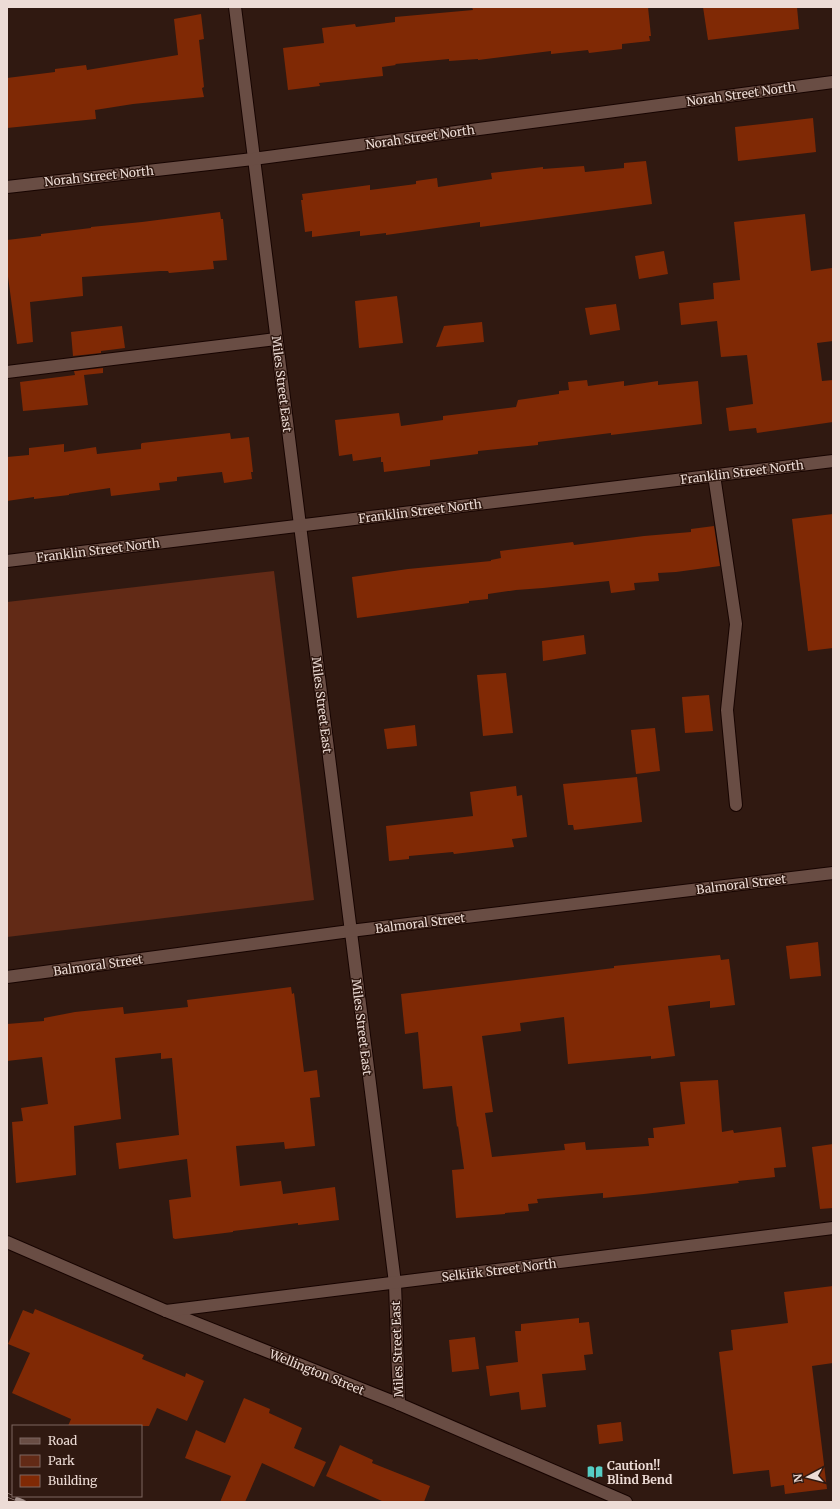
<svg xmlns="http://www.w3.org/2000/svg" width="840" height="1509" viewBox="0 0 840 1509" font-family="Merriweather,serif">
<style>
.green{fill:#622a16}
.building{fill:#802905}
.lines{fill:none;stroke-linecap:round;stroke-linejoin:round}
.lane-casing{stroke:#170401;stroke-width:14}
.street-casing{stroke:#170401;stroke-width:14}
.lane{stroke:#694d44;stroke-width:12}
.street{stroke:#694d44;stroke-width:12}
.rail-casing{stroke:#a6928c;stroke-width:4.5}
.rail{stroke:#301911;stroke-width:3;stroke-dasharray:9;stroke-linecap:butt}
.labels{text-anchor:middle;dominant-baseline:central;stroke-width:3;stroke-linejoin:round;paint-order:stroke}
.street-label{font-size:12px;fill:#eddcd6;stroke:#301911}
.poi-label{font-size:12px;font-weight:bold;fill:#eddcd6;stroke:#301911;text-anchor:start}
</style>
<rect width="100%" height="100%" fill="#301911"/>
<!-- green -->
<path class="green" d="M 274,571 L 314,900 L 7,937 L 7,602 Z"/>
<!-- building -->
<g class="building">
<path d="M 472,7 L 648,7 L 651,36 L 649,36 L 650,41 L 622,44 L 622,49 L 589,53 L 588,50 L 551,54 L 551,51 L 478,60 L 478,59 L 449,61 L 449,59 L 395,64 L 396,65 L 382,67 L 383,76 L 319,83 L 320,86 L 288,90 L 283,48 L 324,43 L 322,28 L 355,24 L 356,27 L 395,22 L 395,17 L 473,10 Z"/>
<path d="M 703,7 L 797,7 L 799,29 L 708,40 Z"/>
<path d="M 201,14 L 204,39 L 199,40 L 204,87 L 202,88 L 204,97 L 133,104 L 95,110 L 96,119 L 7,128 L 7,78 L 55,72 L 55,69 L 86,65 L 87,70 L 178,55 L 174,19 Z"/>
<path d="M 813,118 L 816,152 L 738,161 L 735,127 Z"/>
<path d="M 646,161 L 652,204 L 480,227 L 480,222 L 386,235 L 386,233 L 360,236 L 360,231 L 312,237 L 312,231 L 305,232 L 301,200 L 303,200 L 302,194 L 370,185 L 370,190 L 416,184 L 416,181 L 437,178 L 438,187 L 492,179 L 491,173 L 543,167 L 543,169 L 584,166 L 585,172 L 624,168 L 624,163 Z"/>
<path d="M 220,212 L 221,219 L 223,219 L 227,260 L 213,261 L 214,269 L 169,273 L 168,271 L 160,271 L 82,277 L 83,296 L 30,302 L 33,342 L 17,344 L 7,269 L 7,240 L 41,236 L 41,234 L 91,228 L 91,227 L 142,222 Z"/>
<path d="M 805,214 L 811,271 L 832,268 L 833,341 L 817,343 L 822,381 L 833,380 L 833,422 L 757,433 L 756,428 L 729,431 L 726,408 L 753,404 L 747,355 L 721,357 L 717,321 L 681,325 L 679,303 L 714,299 L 713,283 L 740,280 L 734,222 Z"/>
<path d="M 664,251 L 668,274 L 639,279 L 635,256 Z"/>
<path d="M 397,296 L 403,343 L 359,348 L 355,301 Z"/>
<path d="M 616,304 L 620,330 L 590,335 L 585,308 Z"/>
<path d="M 482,322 L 484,342 L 436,347 L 444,326 Z"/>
<path d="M 122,326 L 125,348 L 101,351 L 101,353 L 73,356 L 71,332 Z"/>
<path d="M 103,368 L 103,373 L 84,375 L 88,405 L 23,411 L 20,382 L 75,375 L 74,371 Z"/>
<path d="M 587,380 L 588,386 L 624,381 L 624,386 L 658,381 L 658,385 L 698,381 L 702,424 L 611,435 L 611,433 L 538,442 L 538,445 L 478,451 L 478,454 L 430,460 L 430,466 L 384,472 L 383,462 L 381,462 L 381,457 L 353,461 L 352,454 L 339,456 L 335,420 L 399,413 L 401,426 L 443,420 L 443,416 L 516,407 L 518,400 L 559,394 L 559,391 L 569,390 L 568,382 Z"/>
<path d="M 230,433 L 231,439 L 249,437 L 253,472 L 251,472 L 252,479 L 224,483 L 222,472 L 177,477 L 177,481 L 159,483 L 160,490 L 111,496 L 110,488 L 69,494 L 69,495 L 34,499 L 34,497 L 7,501 L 7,457 L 29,455 L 29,448 L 64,444 L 64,452 L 96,447 L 97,454 L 141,449 L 141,444 L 142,443 Z"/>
<path d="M 833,514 L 833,648 L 808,651 L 792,519 Z"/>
<path d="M 714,526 L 720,566 L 676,572 L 658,573 L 659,581 L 634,583 L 635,590 L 611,593 L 609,581 L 543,588 L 516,590 L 488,594 L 488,599 L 469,601 L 469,603 L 357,618 L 352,577 L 408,569 L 491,561 L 491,560 L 501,558 L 500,551 L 573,542 L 574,545 L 644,536 L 691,532 L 691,529 Z"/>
<path d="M 584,635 L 586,654 L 543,661 L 542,641 Z"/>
<path d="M 506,673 L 513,733 L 483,736 L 477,675 Z"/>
<path d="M 709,695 L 713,731 L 685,733 L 682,697 Z"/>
<path d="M 415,725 L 417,746 L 387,749 L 384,729 Z"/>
<path d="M 655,728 L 660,771 L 636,774 L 631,730 Z"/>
<path d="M 637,777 L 642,822 L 574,830 L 573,825 L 568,825 L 563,784 Z"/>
<path d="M 516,786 L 517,796 L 522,795 L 527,837 L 512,839 L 514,847 L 454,854 L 453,852 L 409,856 L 409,859 L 389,861 L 386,826 L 473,816 L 470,792 Z"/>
<path d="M 818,942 L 821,976 L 790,979 L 786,946 Z"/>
<path d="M 720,955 L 721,960 L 729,959 L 735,1005 L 710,1008 L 710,1001 L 668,1006 L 675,1056 L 651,1059 L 651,1056 L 568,1064 L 564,1017 L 520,1023 L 521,1031 L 482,1036 L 493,1112 L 485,1113 L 492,1157 L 565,1150 L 564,1144 L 585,1142 L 586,1150 L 649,1146 L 648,1138 L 654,1138 L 653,1128 L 685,1124 L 680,1082 L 718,1080 L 722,1132 L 733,1130 L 734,1133 L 781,1127 L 786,1167 L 774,1168 L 775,1177 L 738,1181 L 739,1183 L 644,1194 L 603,1198 L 603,1193 L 537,1199 L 538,1203 L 528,1204 L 529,1211 L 505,1213 L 505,1214 L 456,1218 L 452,1170 L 464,1169 L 458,1126 L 457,1127 L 452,1086 L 423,1089 L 418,1032 L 405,1034 L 401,994 L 614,968 L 614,966 Z"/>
<path d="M 291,987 L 292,994 L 294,993 L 304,1072 L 317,1070 L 320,1097 L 310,1098 L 315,1146 L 285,1149 L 284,1142 L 236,1146 L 240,1186 L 281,1181 L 283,1194 L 335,1187 L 339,1220 L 298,1225 L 298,1223 L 233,1231 L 233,1232 L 175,1239 L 173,1238 L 169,1200 L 191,1197 L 187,1159 L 119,1169 L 116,1143 L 179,1135 L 172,1058 L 161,1059 L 161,1053 L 115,1058 L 121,1119 L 74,1126 L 76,1175 L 16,1183 L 12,1122 L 23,1121 L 21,1108 L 48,1104 L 42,1057 L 7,1061 L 7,1024 L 44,1021 L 44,1018 L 75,1012 L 123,1007 L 124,1014 L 188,1007 L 187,1000 Z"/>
<path d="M 833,1144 L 833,1208 L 820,1209 L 812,1147 Z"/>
<path d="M 833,1286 L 833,1363 L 812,1366 L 827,1489 L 785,1494 L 784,1485 L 771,1487 L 769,1470 L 733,1474 L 719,1352 L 733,1350 L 731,1330 L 788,1323 L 784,1292 Z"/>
<path d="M 35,1309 L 144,1355 L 142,1359 L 185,1377 L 186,1373 L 204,1381 L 187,1421 L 157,1408 L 149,1426 L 68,1426 L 71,1419 L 12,1393 L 30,1353 L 8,1344 L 23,1310 L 33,1314 Z"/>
<path d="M 579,1318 L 579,1323 L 589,1322 L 593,1354 L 584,1355 L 586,1370 L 542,1374 L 546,1407 L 521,1410 L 519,1392 L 490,1396 L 486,1366 L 518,1362 L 515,1331 L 521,1331 L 521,1324 Z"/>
<path d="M 475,1337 L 479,1369 L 452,1372 L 449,1340 Z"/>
<path d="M 244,1398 L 270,1409 L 269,1413 L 302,1428 L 294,1448 L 326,1462 L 314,1487 L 262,1463 L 245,1502 L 220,1502 L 231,1476 L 185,1458 L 196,1430 L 225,1443 Z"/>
<path d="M 621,1422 L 623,1441 L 599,1444 L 597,1425 Z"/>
<path d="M 340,1445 L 373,1460 L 372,1463 L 430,1486 L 424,1502 L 384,1502 L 326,1476 Z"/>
</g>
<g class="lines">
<defs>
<g id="lane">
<path d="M 7,372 L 276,339"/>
<path d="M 714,475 L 736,624 L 727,710 L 736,805"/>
</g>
<g id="street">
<path d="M 235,7 L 395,1283 L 399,1404"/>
<path d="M 7,187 L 253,159 L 833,82"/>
<path d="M 7,561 L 833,461"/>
<path d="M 7,977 L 350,931 L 833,873"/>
<path d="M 7,1242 L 166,1311 L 399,1404 L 626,1502"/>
<path d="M 166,1311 L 833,1228"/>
</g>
</defs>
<!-- lane casing -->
<use href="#lane" class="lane-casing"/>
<!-- street casing -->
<use href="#street" class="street-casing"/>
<!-- lane -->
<use href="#lane" class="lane"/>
<!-- street -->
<use href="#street" class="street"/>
<defs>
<path id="rail" d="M 7,1495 L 24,1502"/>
</defs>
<!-- rail casing -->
<use href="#rail" class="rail-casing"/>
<!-- rail -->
<use href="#rail" class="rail"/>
</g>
<!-- icons -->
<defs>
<symbol id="library-bare" viewBox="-9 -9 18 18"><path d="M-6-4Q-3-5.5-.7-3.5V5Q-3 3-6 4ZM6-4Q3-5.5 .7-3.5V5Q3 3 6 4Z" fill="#55cec5" stroke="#301911" stroke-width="2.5" paint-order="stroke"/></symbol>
</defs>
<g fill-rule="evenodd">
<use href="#library-bare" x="584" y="1461" width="22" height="22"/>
</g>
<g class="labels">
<!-- street labels -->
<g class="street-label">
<text transform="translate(741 94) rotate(-8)">Norah Street North</text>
<text transform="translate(420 137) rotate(-8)">Norah Street North</text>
<text transform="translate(99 176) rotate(-6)">Norah Street North</text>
<text transform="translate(282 384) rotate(83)">Miles Street East</text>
<text transform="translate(742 472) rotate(-7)">Franklin Street North</text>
<text transform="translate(420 511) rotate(-7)">Franklin Street North</text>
<text transform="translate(98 550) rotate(-7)">Franklin Street North</text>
<text transform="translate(322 705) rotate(83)">Miles Street East</text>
<text transform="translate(741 884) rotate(-7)">Balmoral Street</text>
<text transform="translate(420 923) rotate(-7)">Balmoral Street</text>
<text transform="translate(98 965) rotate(-8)">Balmoral Street</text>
<text transform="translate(362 1027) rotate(83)">Miles Street East</text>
<text transform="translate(499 1270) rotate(-7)">Selkirk Street North</text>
<text transform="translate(397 1349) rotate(-92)">Miles Street East</text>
<text transform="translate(317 1372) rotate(22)">Wellington Street</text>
</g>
<!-- poi labels -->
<g class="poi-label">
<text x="607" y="1465">Caution!!<tspan x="607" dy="14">Blind Bend</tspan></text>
</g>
</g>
<!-- border -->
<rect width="840" height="1509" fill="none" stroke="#eddcd6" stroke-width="16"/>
<!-- legend -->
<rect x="12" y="1425" width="130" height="72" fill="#301911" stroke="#7c6760"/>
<rect x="20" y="1438" width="20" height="6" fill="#694d44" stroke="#7c6760"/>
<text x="48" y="1445" font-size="12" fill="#eddcd6">Road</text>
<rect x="20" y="1455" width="20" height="12" fill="#622a16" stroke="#7c6760"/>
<text x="48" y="1465" font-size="12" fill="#eddcd6">Park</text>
<rect x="20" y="1475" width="20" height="12" fill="#802905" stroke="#7c6760"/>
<text x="48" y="1485" font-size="12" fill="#eddcd6">Building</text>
<!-- north arrow -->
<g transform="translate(808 1477) rotate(263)" stroke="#301911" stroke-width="3" paint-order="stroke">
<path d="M0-3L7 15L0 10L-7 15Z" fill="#eddcd6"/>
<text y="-6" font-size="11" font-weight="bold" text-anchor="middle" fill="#eddcd6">N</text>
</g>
</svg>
